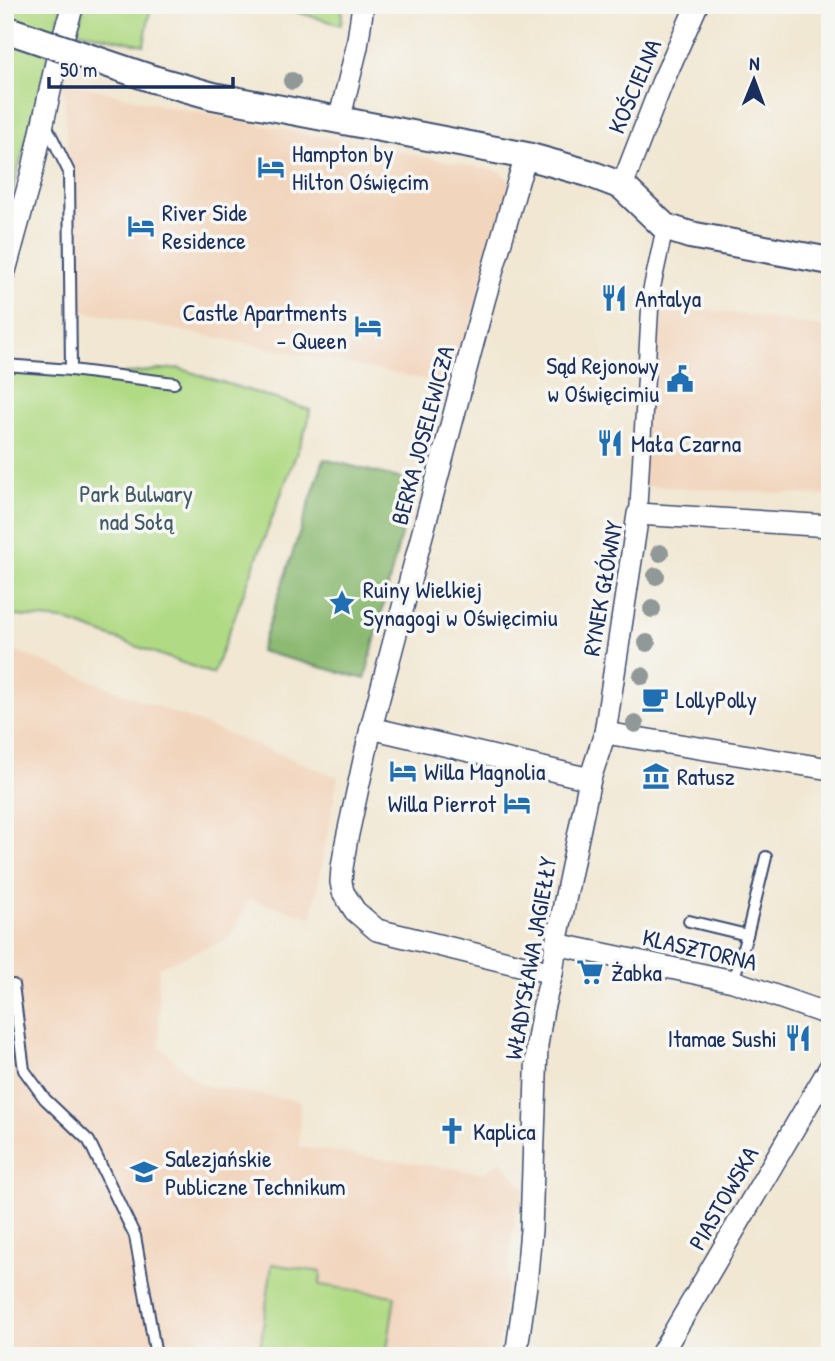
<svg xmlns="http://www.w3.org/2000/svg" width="835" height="1361" viewBox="0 0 835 1361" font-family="'Patrick Hand',sans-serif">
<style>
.built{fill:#f2d5bd}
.green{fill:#b1da84;stroke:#668471;stroke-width:2}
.forest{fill:#8cba72;stroke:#547468;stroke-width:2}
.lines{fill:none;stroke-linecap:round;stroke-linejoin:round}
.service-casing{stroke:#3b4b6f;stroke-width:14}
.pedestrian-casing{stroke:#3b4b6f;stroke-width:19}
.minor-casing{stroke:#3b4b6f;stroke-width:24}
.tertiary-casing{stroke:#3b4b6f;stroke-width:30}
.service{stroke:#fff;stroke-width:10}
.pedestrian{stroke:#fff;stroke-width:16}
.minor{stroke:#fff;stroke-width:21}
.tertiary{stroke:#fff;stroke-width:26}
.tertiary-bridge-casing{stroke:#3b4b6f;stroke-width:30;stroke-linecap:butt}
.tertiary-bridge{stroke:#fff;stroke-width:26}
.tree{fill:#909998}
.labels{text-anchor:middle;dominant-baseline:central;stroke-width:7;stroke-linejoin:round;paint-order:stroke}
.street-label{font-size:24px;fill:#1b2f5e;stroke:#f6f6f2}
.poi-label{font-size:24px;fill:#1b2f5e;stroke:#f6f6f2;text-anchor:start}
.park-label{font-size:24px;fill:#405a68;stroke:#f6f6f2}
</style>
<rect width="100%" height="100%" fill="#f6f6f2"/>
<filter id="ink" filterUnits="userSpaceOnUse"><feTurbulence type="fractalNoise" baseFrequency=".0143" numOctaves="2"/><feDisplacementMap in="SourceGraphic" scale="14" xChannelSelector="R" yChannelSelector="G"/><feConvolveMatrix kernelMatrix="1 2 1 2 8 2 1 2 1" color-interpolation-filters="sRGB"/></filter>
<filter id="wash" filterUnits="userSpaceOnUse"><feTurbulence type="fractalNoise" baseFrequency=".00686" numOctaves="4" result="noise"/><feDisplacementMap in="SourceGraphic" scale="28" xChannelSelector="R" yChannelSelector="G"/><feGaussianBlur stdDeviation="1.57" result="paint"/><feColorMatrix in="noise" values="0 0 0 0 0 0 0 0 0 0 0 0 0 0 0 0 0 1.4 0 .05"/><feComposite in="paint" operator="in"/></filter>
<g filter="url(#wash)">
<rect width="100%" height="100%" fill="#f1e7d2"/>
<!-- built -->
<g class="built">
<path d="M 63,81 L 155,104 L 501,172 L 511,182 L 453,385 L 78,310 Z"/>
<path d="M 651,301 L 830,328 L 830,496 L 634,485 Z"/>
<path d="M 5,647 L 338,777 L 312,917 L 249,899 L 230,938 L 158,967 L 160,1047 L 201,1085 L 300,1101 L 299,1147 L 485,1173 L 501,1160 L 532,1197 L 516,1210 L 497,1356 L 5,1356 Z"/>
</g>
<!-- green -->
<g class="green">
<path d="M 5,5 L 62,5 L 5,219 Z"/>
<path d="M 84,5 L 151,5 L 144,45 L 77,31 Z"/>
<path d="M 292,5 L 343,5 L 341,25 L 290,10 Z"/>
<path d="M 5,364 L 111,375 L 178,368 L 310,410 L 308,423 L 213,674 L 64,620 L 5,615 Z"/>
<path d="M 272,1264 L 321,1272 L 320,1285 L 395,1296 L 386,1356 L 259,1356 Z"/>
</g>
<!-- forest -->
<path class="forest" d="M 324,459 L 414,482 L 365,679 L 260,651 Z"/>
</g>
<g filter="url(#ink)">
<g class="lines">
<defs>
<g id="service">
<path d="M 45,123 L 69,172 L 71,370"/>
<path d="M 5,365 L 71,370 L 174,383"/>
<path d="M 689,921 L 747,935"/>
<path d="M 733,981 L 747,935 L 766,857"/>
<path d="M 13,985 L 24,1070 L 45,1099 L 89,1141 L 135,1236 L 156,1356"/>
</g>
<path id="pedestrian" d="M 638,514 L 651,292 L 665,227"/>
<g id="minor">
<path d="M 339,121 L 357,47 L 363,5"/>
<path d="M 527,156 L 519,178 L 484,301 L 371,728 L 346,843 L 342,868 L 341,882 L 343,892 L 355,911 L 377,930 L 552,973"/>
<path d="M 622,186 L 662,83 L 697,5"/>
<path d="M 5,271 L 33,169 L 58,54 L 73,5"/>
<path d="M 371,728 L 590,779"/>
<path d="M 605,733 L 830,769"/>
<path d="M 556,944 L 733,981 L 830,1015"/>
<path d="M 516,1356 L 526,1285 L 531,1230 L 537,1045 L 543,1009 L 552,973 L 556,944 L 590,779 L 605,733 L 638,514 L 830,526"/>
<path d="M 660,1356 L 830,1067"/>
</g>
<path id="tertiary" d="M 153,79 L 213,96 L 527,156 L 588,173 L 622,186 L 665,227 L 690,235 L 830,261"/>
</defs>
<!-- service casing -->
<use href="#service" class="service-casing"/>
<!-- pedestrian casing -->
<use href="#pedestrian" class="pedestrian-casing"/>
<!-- minor casing -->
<use href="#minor" class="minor-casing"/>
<!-- tertiary casing -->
<use href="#tertiary" class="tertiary-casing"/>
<!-- service -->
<use href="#service" class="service"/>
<!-- pedestrian -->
<use href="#pedestrian" class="pedestrian"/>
<!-- minor -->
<use href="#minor" class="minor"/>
<!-- tertiary -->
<use href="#tertiary" class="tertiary"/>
<defs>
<path id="tertiary-bridge" d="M 5,29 L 153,79"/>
</defs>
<!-- tertiary-bridge casing -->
<use href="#tertiary-bridge" class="tertiary-bridge-casing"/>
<!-- tertiary-bridge -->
<use href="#tertiary-bridge" class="tertiary-bridge"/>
</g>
<!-- trees -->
<g class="tree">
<circle cx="292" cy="81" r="9"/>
<circle cx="660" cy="553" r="9"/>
<circle cx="656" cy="576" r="9"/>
<circle cx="652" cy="609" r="9"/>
<circle cx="647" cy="643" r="9"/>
<circle cx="642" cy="676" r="9"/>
<circle cx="635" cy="724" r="9"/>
</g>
</g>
<!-- icons -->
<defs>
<symbol id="hotel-bare" viewBox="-9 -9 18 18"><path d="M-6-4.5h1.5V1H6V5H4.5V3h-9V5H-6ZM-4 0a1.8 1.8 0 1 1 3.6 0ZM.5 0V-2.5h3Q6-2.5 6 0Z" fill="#1f6fb2" stroke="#f6f6f2" stroke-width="2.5" paint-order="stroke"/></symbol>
<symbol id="restaurant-bare" viewBox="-9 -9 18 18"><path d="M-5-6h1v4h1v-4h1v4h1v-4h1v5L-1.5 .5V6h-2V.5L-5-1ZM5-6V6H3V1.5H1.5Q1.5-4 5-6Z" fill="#1f6fb2" stroke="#f6f6f2" stroke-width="2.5" paint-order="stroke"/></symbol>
<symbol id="civic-bare" viewBox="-9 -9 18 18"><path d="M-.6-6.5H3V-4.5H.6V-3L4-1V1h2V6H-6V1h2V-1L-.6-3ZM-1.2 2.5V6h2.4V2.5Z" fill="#1f6fb2" stroke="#f6f6f2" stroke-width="2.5" paint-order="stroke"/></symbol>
<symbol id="sight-bare" viewBox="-9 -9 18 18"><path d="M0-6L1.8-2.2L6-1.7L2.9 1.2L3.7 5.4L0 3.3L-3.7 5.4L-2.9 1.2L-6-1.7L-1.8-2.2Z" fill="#1f6fb2" stroke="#f6f6f2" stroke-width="2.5" paint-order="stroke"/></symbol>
<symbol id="cafe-bare" viewBox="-9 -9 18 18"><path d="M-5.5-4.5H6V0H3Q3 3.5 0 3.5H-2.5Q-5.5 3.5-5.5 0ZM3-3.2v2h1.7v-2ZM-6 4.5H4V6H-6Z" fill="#1f6fb2" stroke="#f6f6f2" stroke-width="2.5" paint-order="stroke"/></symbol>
<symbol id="museum-bare" viewBox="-9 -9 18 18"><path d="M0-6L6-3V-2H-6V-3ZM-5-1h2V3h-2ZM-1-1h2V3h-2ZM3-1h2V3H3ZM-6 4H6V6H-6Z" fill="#1f6fb2" stroke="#f6f6f2" stroke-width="2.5" paint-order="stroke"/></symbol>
<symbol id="supermarket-bare" viewBox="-9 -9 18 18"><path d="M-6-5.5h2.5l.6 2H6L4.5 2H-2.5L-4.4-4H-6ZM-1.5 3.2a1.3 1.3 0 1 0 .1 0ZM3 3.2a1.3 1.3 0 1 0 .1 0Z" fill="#1f6fb2" stroke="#f6f6f2" stroke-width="2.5" paint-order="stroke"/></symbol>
<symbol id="church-bare" viewBox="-9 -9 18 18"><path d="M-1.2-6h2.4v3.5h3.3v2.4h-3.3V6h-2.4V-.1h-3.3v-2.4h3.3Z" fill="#1f6fb2" stroke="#f6f6f2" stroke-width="2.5" paint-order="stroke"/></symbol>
<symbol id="school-bare" viewBox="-9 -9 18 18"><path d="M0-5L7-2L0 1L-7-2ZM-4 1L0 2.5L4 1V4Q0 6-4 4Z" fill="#1f6fb2" stroke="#f6f6f2" stroke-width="2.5" paint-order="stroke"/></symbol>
</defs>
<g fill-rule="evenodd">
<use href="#hotel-bare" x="252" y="148" width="38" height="38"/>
<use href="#hotel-bare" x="122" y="207" width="38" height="38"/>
<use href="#restaurant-bare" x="595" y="279" width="38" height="38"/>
<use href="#hotel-bare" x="349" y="307" width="38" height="38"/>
<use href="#civic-bare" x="661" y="360" width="38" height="38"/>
<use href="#restaurant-bare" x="591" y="424" width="38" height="38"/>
<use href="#sight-bare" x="323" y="584" width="38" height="38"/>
<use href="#cafe-bare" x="636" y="680" width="38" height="38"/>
<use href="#hotel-bare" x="384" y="752" width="38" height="38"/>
<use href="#museum-bare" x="637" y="757" width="38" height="38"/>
<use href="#hotel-bare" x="498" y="784" width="38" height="38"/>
<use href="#supermarket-bare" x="571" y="953" width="38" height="38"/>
<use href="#restaurant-bare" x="779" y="1019" width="38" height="38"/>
<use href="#church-bare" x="433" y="1112" width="38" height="38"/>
<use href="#school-bare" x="125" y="1153" width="38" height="38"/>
</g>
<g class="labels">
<!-- street labels -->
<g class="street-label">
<text transform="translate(634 86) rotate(-67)">KOŚCIELNA</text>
<text transform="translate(422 435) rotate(-75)">BERKA JOSELEWICZA</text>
<text transform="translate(602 588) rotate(-80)">RYNEK GŁÓWNY</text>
<text transform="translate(700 949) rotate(13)">KLASZTORNA</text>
<text transform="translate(530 958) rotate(-80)">WŁADYSŁAWA JAGIEŁŁY</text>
<text transform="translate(723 1198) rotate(-60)">PIASTOWSKA</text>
</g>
<!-- poi labels -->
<g class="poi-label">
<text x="292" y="153">Hampton by<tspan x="292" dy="28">Hilton Oświęcim</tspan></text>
<text x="162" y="212">River Side<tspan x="162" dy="28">Residence</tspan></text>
<text x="635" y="298">Antalya</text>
<text x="347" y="312" text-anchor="end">Castle Apartments<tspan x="347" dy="28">- Queen</tspan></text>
<text x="659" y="365" text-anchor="end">Sąd Rejonowy<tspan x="659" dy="28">w Oświęcimiu</tspan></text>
<text x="631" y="443">Mała Czarna</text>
<text x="363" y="589">Ruiny Wielkiej<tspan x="363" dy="28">Synagogi w Oświęcimiu</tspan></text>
<text x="676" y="699">LollyPolly</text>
<text x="424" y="771">Willa Magnolia</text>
<text x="677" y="776">Ratusz</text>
<text x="496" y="803" text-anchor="end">Willa Pierrot</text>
<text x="611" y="972">Żabka</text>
<text x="777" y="1038" text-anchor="end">Itamae Sushi</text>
<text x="473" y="1131">Kaplica</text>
<text x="165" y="1158">Salezjańskie<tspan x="165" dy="28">Publiczne Technikum</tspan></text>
</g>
<!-- park labels -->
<g class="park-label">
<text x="136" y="493">Park Bulwary<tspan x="136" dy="28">nad Sołą</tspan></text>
</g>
</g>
<!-- margin -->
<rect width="835" height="1361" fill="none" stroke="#f6f6f2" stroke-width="28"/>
<!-- north arrow -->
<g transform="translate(754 80) rotate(1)" stroke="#f6f6f2" stroke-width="5" paint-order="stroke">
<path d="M0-5L12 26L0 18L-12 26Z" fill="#1b2f5e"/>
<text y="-10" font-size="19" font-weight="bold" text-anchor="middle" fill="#1b2f5e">N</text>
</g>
<!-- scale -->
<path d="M49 77v10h184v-10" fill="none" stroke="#1b2f5e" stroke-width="3.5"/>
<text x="60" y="77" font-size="21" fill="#1b2f5e" stroke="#f6f6f2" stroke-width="5" paint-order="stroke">50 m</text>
</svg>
